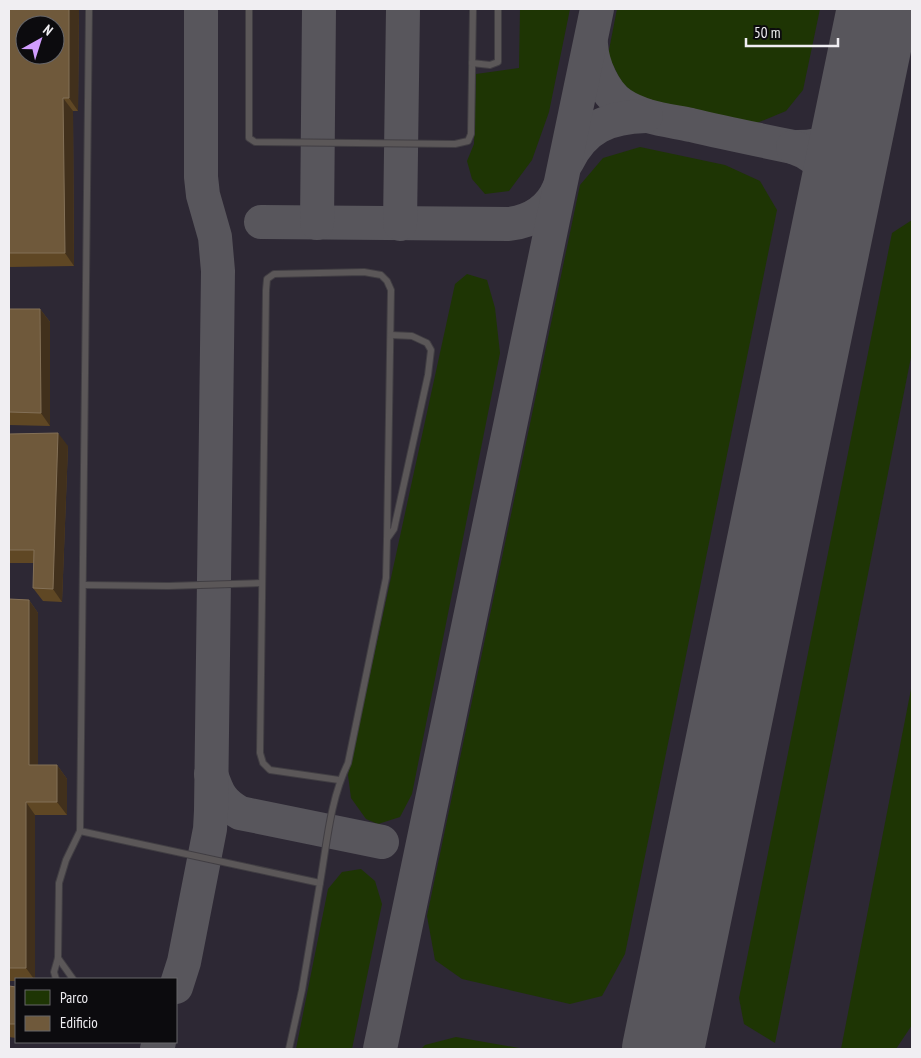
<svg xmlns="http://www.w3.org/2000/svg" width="921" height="1058" viewBox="0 0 921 1058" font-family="'PT Sans Narrow',sans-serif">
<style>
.built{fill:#2d2834;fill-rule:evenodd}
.green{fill:#1e3504}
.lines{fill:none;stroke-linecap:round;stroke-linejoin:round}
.taxiway{stroke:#58565c;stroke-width:34}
.runway{stroke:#58565c;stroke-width:82}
.lane-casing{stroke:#413e43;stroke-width:8}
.lane{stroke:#5b5758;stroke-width:6}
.wall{fill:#5f4724}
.shaded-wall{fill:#41301c}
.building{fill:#6f593b;stroke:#837057;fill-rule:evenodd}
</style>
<rect width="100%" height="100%" fill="#242127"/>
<!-- built -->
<path class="built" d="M 9,9 L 912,9 L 912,1049 L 9,1049 ZM 25,25 L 55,25 L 55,55 L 25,55 ZM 16,979 L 176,979 L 176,1042 L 16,1042 Z"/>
<!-- green -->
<g class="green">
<path d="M 520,9 L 570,9 L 549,112 L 532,160 L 509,191 L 485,194 L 472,179 L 467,161 L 474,144 L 476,74 L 519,68 Z"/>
<path d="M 617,9 L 820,9 L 803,90 L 786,111 L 757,123 L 652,106 L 623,85 L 608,55 Z"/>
<path d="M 640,147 L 725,165 L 760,181 L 777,210 L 625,954 L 602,996 L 570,1004 L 462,979 L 435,960 L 427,916 L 580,185 L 603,158 Z"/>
<path d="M 912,220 L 912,352 L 775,1043 L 744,1024 L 739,998 L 892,233 Z"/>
<path d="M 467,274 L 487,280 L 495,308 L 500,353 L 412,794 L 400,817 L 378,824 L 366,819 L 351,798 L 348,775 L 455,284 Z"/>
<path d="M 912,684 L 912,1025 L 896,1049 L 841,1049 Z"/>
<path d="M 361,869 L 375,881 L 382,904 L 352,1049 L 296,1049 L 328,889 L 342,872 Z"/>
<path d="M 456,1037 L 525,1049 L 421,1049 L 425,1045 Z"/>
</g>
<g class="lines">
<!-- taxiway -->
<g class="taxiway">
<path d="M 591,44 C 592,65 604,92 621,104 C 642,118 667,120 691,125 C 725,133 759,140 793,147 C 832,148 843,137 859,103"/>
<path d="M 793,147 C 826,158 836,183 836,216"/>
<path d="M 567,162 C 584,127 609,117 646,116"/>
<path d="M 261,222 L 509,224 C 532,221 550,210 559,188"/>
<path d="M 317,223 L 319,9"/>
<path d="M 400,224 L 403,9"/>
<path d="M 211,774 C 218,794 221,802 240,813 L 382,842"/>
<path d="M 176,987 L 184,962 L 210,829 L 211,811 L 218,271 L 215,237 L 203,195 L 201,177 L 201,9"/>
<path d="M 157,1049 L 159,1042"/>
<path d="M 380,1049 L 597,9"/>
</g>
<!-- runway -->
<path class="runway" d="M 663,1049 L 878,9"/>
<defs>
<g id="lane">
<path d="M 249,9 L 249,138 L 255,142 L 455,144 L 468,141 L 471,134 L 473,9"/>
<path d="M 472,63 L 490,65 L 498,62 L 498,9"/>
<path d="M 84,585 L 168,586 L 262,583"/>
<path d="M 339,780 L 270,770 L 263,763 L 260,753 L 266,290 L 267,279 L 274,274 L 364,272 L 381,275 L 387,281 L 391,290 L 387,539"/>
<path d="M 80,831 L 320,883 L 302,990 L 289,1049"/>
<path d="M 320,883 C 327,843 330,800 348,763 L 386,578 L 387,539 L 394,529 L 428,375 L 431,350 L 427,343 L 412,336 L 391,335"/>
<path d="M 58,958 L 73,979"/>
<path d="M 56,979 L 54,972 L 58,958 L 59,883 L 66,860 L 80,831 L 89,9"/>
</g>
</defs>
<!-- lane casing -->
<use href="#lane" class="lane-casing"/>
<!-- lane -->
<use href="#lane" class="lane"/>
</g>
<!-- wall -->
<g class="wall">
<path d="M 9,9 L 79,9 L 78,111 L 73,111 L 74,266 L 9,267 Z"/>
<path d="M 9,309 L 40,309 L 50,322 L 50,426 L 9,425 Z"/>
<path d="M 9,434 L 68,446 L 62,602 L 43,601 L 33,588 L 34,563 L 9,563 Z"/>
<path d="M 9,599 L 29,600 L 38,613 L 38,765 L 57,765 L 67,779 L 67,815 L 35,815 L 35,979 L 16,979 L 16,981 L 9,981 Z"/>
<path d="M 9,986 L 16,987 L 16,1038 L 9,1037 Z"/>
</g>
<!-- shaded-wall -->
<g class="shaded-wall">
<path d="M 69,9 L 79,9 L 78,111 L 69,98 Z"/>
<path d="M 63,98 L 73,111 L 74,266 L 65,253 Z"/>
<path d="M 40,309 L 50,322 L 50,426 L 41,413 Z"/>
<path d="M 58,433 L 68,446 L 62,602 L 53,589 Z"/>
<path d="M 29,600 L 38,613 L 38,778 L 29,765 Z"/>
<path d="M 57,765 L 67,779 L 67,815 L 57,802 Z"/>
<path d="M 26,802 L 35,815 L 35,979 L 34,979 L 26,968 Z"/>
</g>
<!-- building -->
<g class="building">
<path d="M 9,9 L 69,9 L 69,98 L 63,98 L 65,253 L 9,253 ZM 25,25 L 55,25 L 55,55 L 25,55 Z"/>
<path d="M 9,309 L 40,309 L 41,413 L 9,412 Z"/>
<path d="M 58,433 L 53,589 L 33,588 L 34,550 L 9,550 L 9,434 Z"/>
<path d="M 9,599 L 29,600 L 29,765 L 57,765 L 57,802 L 26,802 L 26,968 L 9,968 Z"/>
<path d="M 9,986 L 16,987 L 16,1024 L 9,1024 Z"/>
</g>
<!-- border -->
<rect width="921" height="1058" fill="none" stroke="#f0eef2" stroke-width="20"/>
<!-- legend -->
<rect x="15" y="978" width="162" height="65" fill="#0c0b0e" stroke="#676669"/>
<rect x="25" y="990" width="25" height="15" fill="#1e3504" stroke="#676669"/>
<text x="60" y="1003" font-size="15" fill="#f0eef2">Parco</text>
<rect x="25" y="1016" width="25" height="15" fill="#6f593b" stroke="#676669"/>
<text x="60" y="1028" font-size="15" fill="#f0eef2">Edificio</text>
<!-- north arrow -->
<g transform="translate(40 40) rotate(39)"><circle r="24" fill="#0c0b0e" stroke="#676669"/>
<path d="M0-4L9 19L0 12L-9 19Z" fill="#d19dfe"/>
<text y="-8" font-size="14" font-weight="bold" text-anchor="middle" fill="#f0eef2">N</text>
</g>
<!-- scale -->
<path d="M746 38v8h92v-8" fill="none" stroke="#f0eef2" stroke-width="2.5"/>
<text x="754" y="38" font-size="15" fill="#f0eef2" stroke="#0c0b0e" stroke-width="4" paint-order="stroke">50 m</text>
</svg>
